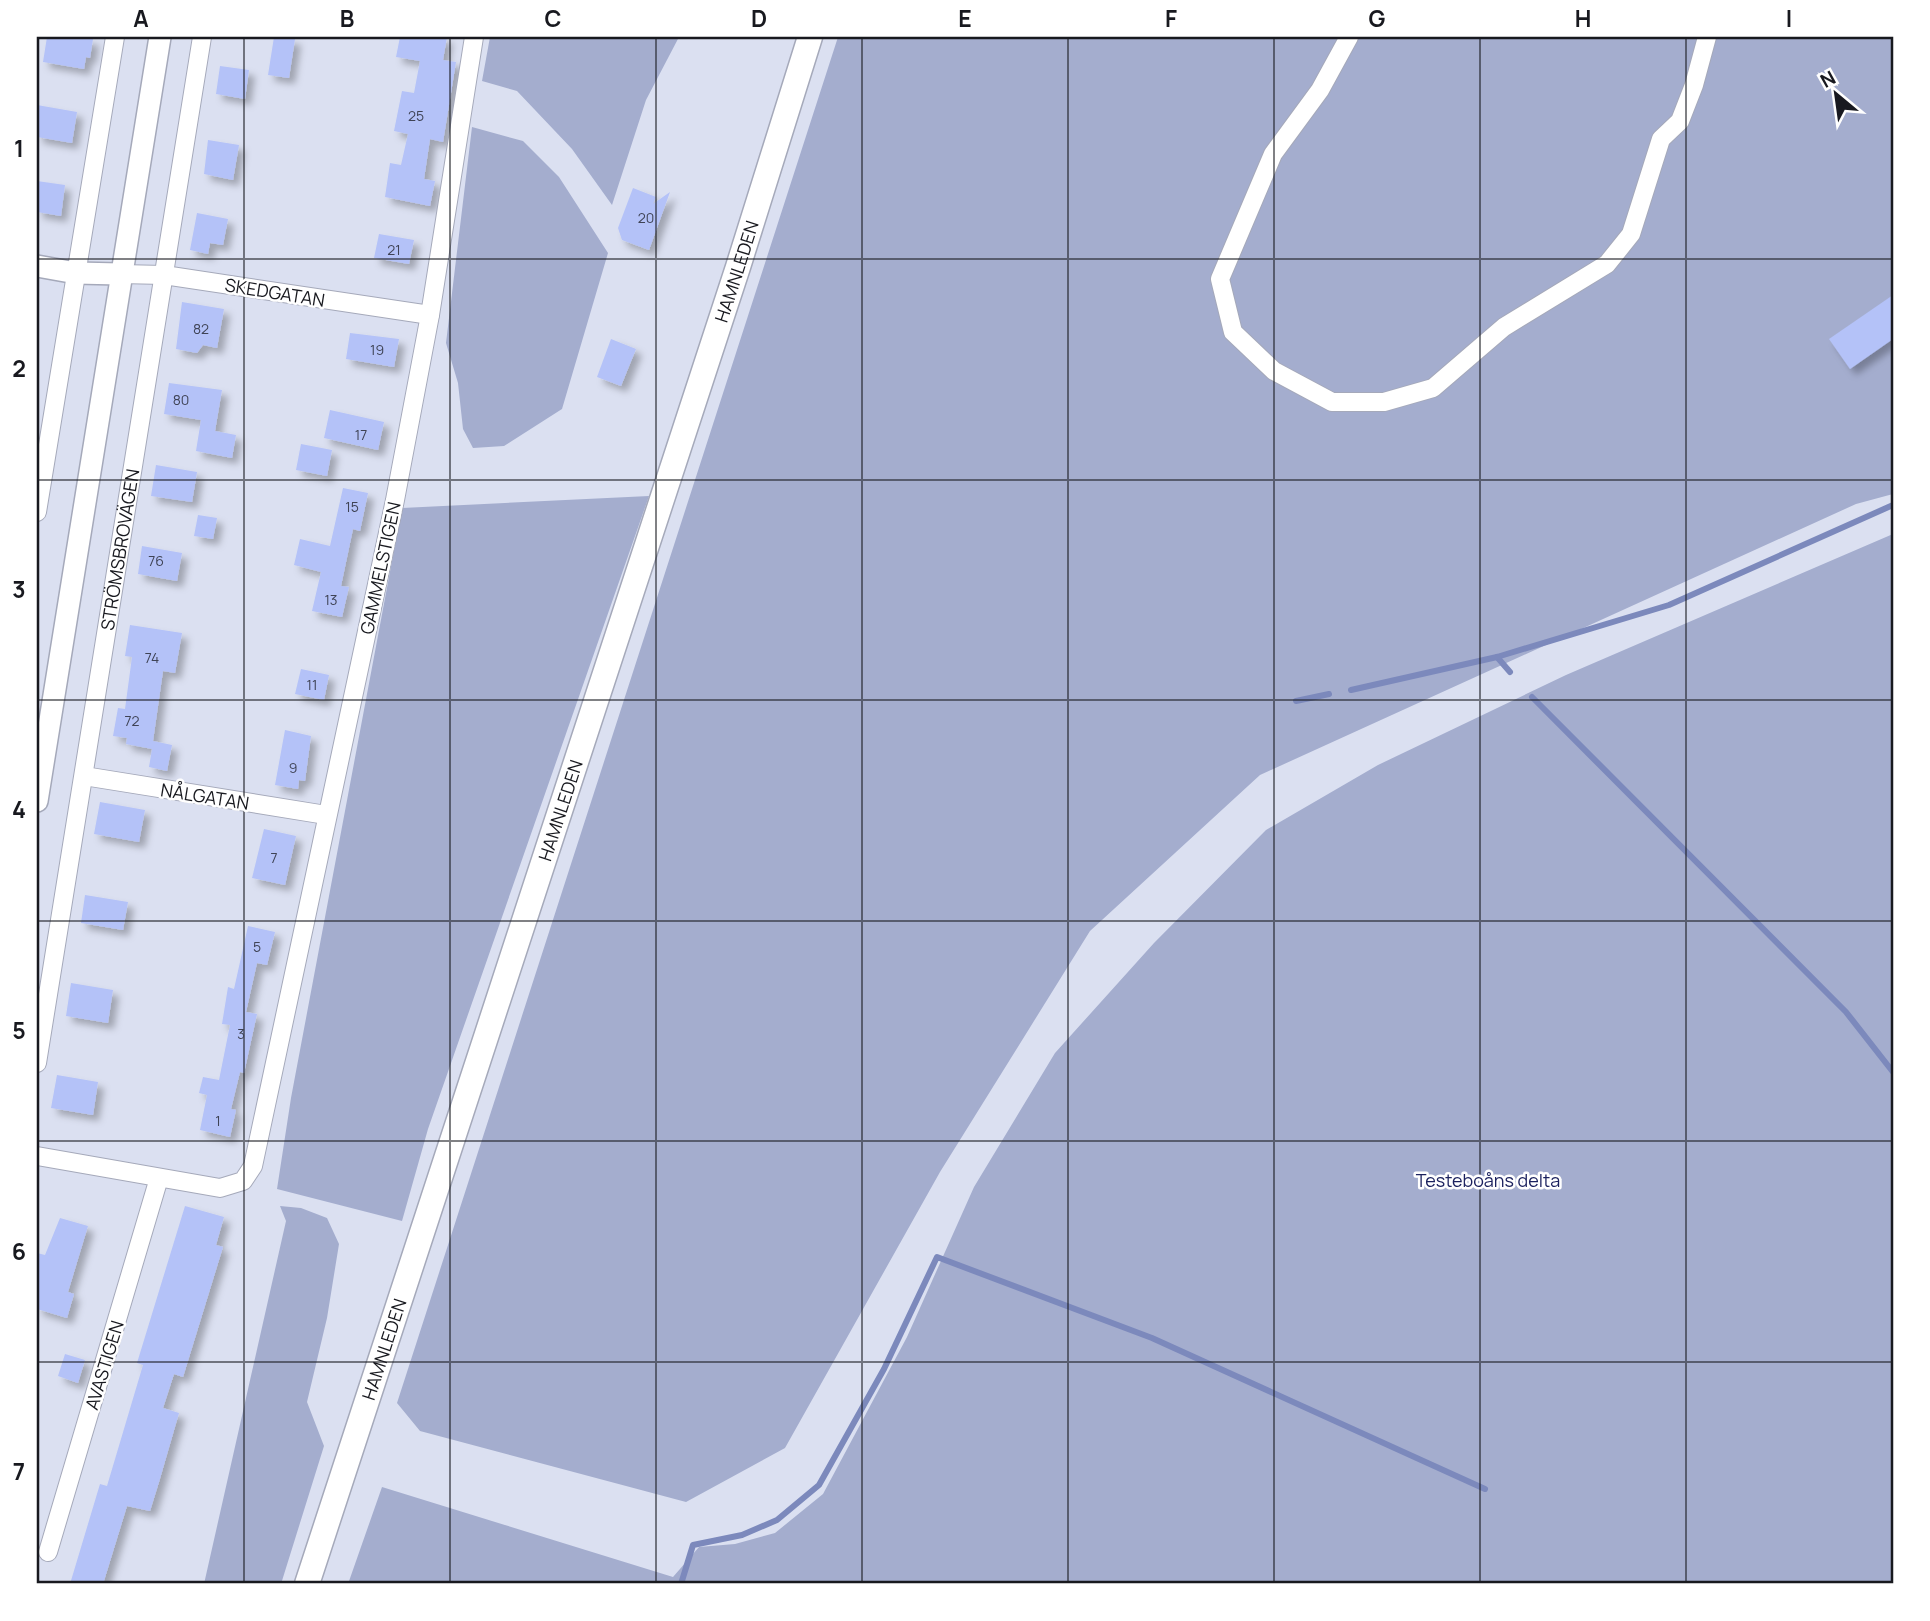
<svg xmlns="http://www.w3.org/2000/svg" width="1930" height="1621" viewBox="0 0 1930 1621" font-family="Manrope,sans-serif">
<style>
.green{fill:#a4adce}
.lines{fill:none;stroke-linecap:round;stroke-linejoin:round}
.stream{stroke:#7c89bc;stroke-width:6}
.building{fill:#b4c2f8;filter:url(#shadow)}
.minor-casing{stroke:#a5a9ba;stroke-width:20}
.tertiary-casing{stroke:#a5a9ba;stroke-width:24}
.secondary-casing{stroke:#a5a9ba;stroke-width:27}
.minor{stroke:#fff;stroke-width:18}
.tertiary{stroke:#fff;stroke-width:21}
.secondary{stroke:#fff;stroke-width:24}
.grid{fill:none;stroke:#18191f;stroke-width:2;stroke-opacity:0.55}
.labels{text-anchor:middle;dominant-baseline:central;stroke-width:5;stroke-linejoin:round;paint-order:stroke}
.number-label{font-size:14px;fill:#3f4355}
.street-label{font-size:18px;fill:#18191f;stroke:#fff}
.park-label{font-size:18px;fill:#1b215e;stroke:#fff}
.neatline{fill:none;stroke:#18191f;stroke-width:2.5}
.grid-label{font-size:23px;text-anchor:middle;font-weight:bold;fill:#18191f}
</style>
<defs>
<filter id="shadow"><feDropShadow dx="6" dy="6" stdDeviation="3.5" flood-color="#0004"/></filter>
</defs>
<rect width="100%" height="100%" fill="#dbe0f1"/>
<!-- green -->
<g class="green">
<path d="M 490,37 L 679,37 L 646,100 L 612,205 L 572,149 L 517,91 L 482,81 Z"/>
<path d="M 838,37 L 1893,37 L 1893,494 L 1856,504 L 1260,775 L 1090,931 L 940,1172 L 785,1448 L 686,1502 L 420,1431 L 397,1403 Z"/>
<path d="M 472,127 L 523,141 L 559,177 L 608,253 L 562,409 L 504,446 L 473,448 L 463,429 L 458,383 L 446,343 Z"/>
<path d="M 649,496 L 428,1129 L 402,1221 L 277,1189 L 291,1098 L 402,508 Z"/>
<path d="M 1893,534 L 1893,1584 L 348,1584 L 382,1487 L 673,1577 L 699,1547 L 735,1544 L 775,1533 L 823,1494 L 907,1337 L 974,1187 L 1055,1053 L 1154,943 L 1266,830 L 1378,765 L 1566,675 Z"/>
<path d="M 280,1206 L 301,1208 L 327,1218 L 339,1244 L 327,1318 L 307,1402 L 324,1446 L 281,1584 L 204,1584 L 286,1221 Z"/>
</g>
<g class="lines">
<!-- stream -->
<g class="stream">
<path d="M 1497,657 L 1510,672"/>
<path d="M 1351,690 L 1497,657 L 1669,605 L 1893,505"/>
<path d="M 1532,697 L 1846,1012 L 1893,1072"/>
<path d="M 1296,701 L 1329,694"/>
<path d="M 681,1584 L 693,1545 L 742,1535 L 777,1520 L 819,1485 L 884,1369 L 937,1257 L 1152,1338 L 1485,1489"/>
</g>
</g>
<!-- building -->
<g class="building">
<path d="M 47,37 L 93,39 L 90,58 L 86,57 L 84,69 L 43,62 Z"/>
<path d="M 274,37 L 295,39 L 289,78 L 268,75 Z"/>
<path d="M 400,37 L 447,37 L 443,60 L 456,62 L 443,142 L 430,139 L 424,179 L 435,181 L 430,206 L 385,197 L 390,163 L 401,165 L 408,134 L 394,131 L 402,91 L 414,93 L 420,61 L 396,57 Z"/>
<path d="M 220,66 L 249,70 L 245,99 L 216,94 Z"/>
<path d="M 37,105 L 77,112 L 72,143 L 37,137 Z"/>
<path d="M 208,140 L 239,145 L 233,180 L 204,174 Z"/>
<path d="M 37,181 L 65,185 L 61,216 L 37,212 Z"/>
<path d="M 633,188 L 656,197 L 653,204 L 670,192 L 649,250 L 622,240 L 618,228 Z"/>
<path d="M 197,213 L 228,219 L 223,245 L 210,243 L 208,254 L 190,250 Z"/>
<path d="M 379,234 L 414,240 L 409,264 L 374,258 Z"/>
<path d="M 1893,295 L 1893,339 L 1850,369 L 1829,339 Z"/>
<path d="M 182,302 L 224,309 L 217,348 L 203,345 L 197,353 L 176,349 Z"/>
<path d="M 350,333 L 399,339 L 394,367 L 346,359 Z"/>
<path d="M 611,339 L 636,349 L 621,386 L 597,377 Z"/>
<path d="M 169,383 L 222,390 L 215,431 L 236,435 L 232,458 L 196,451 L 201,420 L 164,414 Z"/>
<path d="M 330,410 L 384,422 L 378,450 L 324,438 Z"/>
<path d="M 301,444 L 332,450 L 327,476 L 296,470 Z"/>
<path d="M 156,465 L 197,472 L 192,502 L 151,496 Z"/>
<path d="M 343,488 L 368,493 L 360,531 L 353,529 L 341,586 L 349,587 L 342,617 L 312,611 L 321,572 L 294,565 L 300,539 L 330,546 Z"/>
<path d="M 198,515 L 217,518 L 213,539 L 194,536 Z"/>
<path d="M 142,546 L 182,553 L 177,581 L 138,574 Z"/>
<path d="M 130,625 L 182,633 L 175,673 L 163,671 L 153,741 L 172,745 L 167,771 L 149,767 L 152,749 L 126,744 L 127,738 L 113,736 L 118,708 L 125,709 L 132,657 L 125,656 Z"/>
<path d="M 301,669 L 329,675 L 324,700 L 295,694 Z"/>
<path d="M 285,730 L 311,736 L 305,781 L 299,780 L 298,789 L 275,785 Z"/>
<path d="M 100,802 L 145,810 L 139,842 L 94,834 Z"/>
<path d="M 264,829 L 296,836 L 285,885 L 252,878 Z"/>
<path d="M 85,895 L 128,902 L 123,930 L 81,923 Z"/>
<path d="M 248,926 L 275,932 L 267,965 L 257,963 L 246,1012 L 257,1014 L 244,1073 L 240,1072 L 231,1109 L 236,1110 L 230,1137 L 200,1130 L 207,1095 L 199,1093 L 203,1077 L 219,1080 L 230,1025 L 222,1024 L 228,987 L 234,989 Z"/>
<path d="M 71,983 L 113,990 L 108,1023 L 66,1016 Z"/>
<path d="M 57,1075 L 98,1082 L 93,1115 L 51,1108 Z"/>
<path d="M 185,1206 L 224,1217 L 216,1245 L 223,1247 L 183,1377 L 174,1374 L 163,1408 L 179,1413 L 159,1482 L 150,1511 L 127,1506 L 103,1584 L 70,1584 L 100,1484 L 107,1486 L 143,1365 L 137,1363 Z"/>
<path d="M 60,1218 L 88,1226 L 68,1292 L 74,1294 L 67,1318 L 37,1309 L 37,1253 L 45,1255 Z"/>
<path d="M 65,1354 L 85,1360 L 78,1383 L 58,1376 Z"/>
</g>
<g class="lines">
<defs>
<g id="minor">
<path d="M 1349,37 L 1320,90 L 1273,154 L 1220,279 L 1233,332 L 1274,371 L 1332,402 L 1384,402 L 1433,388 L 1504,327 L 1607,264 L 1631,234 L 1661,139 L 1680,121 L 1694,85 L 1707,37"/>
<path d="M 120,274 L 164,275 L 430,315"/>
<path d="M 37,512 L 115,37"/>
<path d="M 84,776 L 326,815"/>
<path id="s1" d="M 37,1063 L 202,37"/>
<path d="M 37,1156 L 220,1188 L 243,1181 L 253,1166 L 395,500 L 430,315 L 474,37"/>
<path d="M 48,1552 L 159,1178"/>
</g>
<g id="tertiary">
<path d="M 37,266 L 76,273 L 120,274"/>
<path d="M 37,801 L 160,37"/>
</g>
<g id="secondary">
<path id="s2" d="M 307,1584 L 738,267 L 810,37"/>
</g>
</defs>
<!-- minor casing -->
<use href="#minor" class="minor-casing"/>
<!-- tertiary casing -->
<use href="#tertiary" class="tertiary-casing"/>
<!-- secondary casing -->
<use href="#secondary" class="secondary-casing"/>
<!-- minor -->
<use href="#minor" class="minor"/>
<!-- tertiary -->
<use href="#tertiary" class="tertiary"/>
<!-- secondary -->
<use href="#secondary" class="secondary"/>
</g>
<!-- grid -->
<path class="grid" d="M 244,37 L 244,1584M 450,37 L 450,1584M 656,37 L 656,1584M 862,37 L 862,1584M 1068,37 L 1068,1584M 1274,37 L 1274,1584M 1480,37 L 1480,1584M 1686,37 L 1686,1584M 37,259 L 1893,259M 37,480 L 1893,480M 37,700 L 1893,700M 37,921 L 1893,921M 37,1141 L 1893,1141M 37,1362 L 1893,1362"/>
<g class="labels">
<!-- number labels -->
<g class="number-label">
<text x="416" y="115">25</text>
<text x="646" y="217">20</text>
<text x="394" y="249">21</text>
<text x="201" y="328">82</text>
<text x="377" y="349">19</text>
<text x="181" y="399">80</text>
<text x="361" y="434">17</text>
<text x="352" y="506">15</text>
<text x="156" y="560">76</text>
<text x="331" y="599">13</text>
<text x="152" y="657">74</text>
<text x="312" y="684">11</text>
<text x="132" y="720">72</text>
<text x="293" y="767">9</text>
<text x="274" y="857">7</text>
<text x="257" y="946">5</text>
<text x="241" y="1033">3</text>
<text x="218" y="1120">1</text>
</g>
<!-- street labels -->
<g class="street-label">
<text stroke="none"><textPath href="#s2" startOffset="1381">HAMNLEDEN</textPath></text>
<text transform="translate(275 292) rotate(9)">SKEDGATAN</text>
<text stroke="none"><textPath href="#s1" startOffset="520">STRÖMSBROVÄGEN</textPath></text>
<text transform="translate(380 568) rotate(-78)">GAMMELSTIGEN</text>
<text transform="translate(205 796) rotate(9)">NÅLGATAN</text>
<text stroke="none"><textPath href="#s2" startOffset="814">HAMNLEDEN</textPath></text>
<text stroke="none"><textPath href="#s2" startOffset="247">HAMNLEDEN</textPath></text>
<text transform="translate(104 1365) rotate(-73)">AVASTIGEN</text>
</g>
<!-- park labels -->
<g class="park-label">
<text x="1488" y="1180">Testeboåns delta</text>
</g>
</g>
<!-- border -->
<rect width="1930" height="1621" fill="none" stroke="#ffffff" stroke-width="77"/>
<!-- north arrow -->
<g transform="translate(1836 94) rotate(331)" stroke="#ffffff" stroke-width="5" paint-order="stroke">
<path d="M0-5L12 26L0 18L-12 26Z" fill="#18191f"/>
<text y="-10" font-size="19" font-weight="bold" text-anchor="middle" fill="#18191f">N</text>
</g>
<rect x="38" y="38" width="1854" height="1544" class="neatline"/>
<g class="grid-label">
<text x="141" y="27">A</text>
<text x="347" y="27">B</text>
<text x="553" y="27">C</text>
<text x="759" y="27">D</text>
<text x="965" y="27">E</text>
<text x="1171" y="27">F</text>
<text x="1377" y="27">G</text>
<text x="1583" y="27">H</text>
<text x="1789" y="27">I</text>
<text x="19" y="157">1</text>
<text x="19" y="377">2</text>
<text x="19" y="598">3</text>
<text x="19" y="818">4</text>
<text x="19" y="1039">5</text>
<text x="19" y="1260">6</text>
<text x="19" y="1480">7</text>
</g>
</svg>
